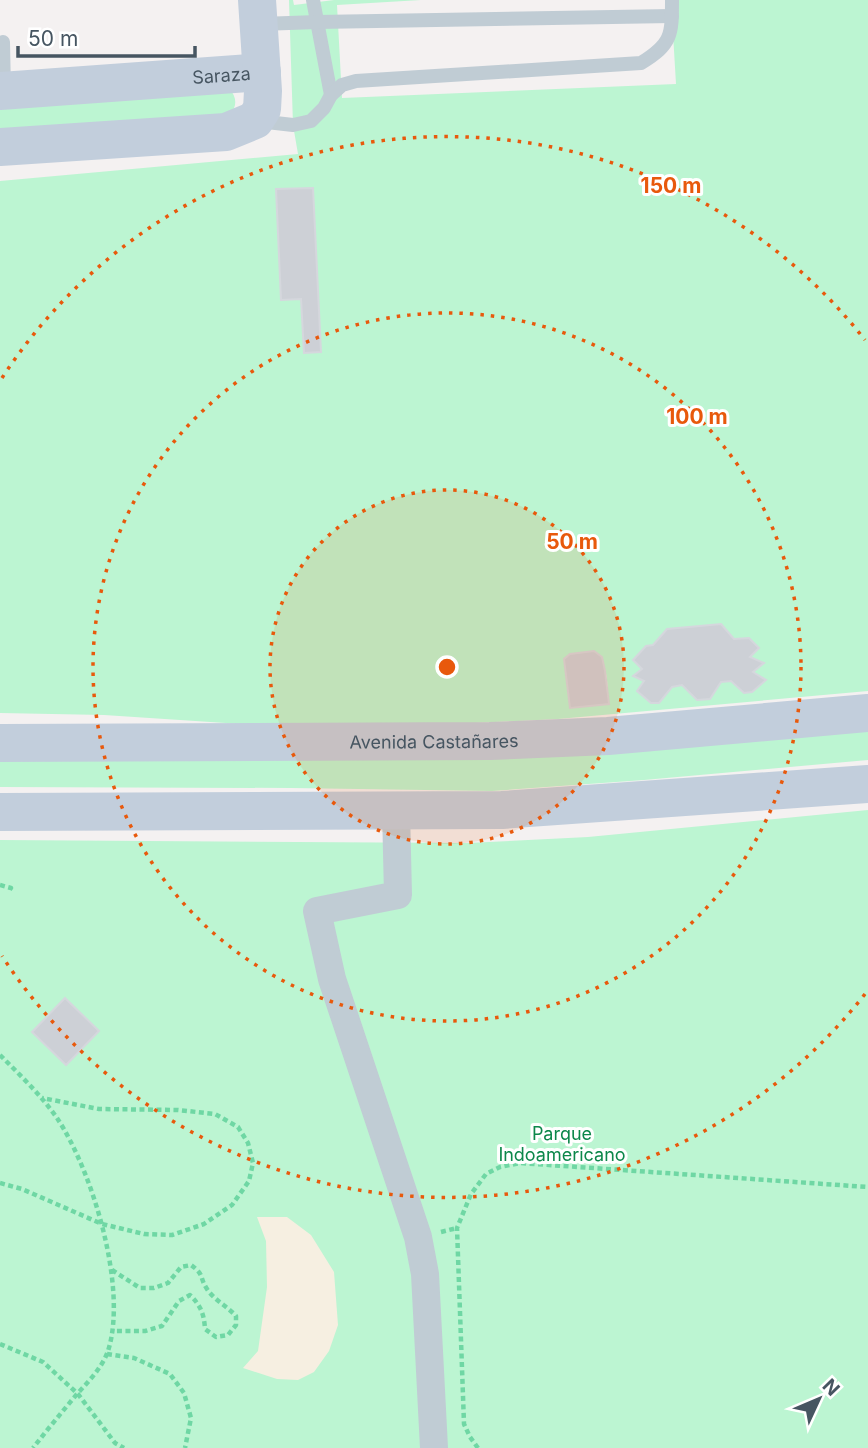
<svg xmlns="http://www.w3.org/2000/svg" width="868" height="1448" viewBox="0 0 868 1448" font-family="Inter,sans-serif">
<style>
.green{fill:#bcf5d2;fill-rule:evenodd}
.sand{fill:#f6efe1}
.building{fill:#cdd0d6;stroke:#d5d7dd;stroke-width:2}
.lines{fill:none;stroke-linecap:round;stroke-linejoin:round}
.path{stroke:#6fd7a4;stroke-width:4.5;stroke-dasharray:5 3.5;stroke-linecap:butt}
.lane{stroke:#c0ccd4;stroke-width:14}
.street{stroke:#c0ccd4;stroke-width:28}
.secondary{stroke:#c2cedc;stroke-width:38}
.ring{fill:none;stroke:#e8590c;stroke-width:3.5;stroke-dasharray:3.5 7}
.labels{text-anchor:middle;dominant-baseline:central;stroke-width:6;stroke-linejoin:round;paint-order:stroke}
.street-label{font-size:18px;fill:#465561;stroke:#fff}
.park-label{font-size:18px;fill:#0c874a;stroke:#fff}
.centre{fill:#e8590c;stroke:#fff;stroke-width:3.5}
.ring-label{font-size:21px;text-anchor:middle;font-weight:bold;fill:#e8590c;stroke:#fff;stroke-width:6;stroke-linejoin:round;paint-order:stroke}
</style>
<rect width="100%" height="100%" fill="#f4f1f1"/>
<!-- green -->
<g class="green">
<path d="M 289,0 L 293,0 L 294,5 L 334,0 L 421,0 L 337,5 L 342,98 L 676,84 L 671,0 L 868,0 L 868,691 L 558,719 L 334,730 L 104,715 L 0,713 L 0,181 L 298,154 L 293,125 ZM 313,188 L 321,351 L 304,353 L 301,299 L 281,300 L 276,190 ZM 721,624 L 734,639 L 759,648 L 750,657 L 763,663 L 753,672 L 752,692 L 744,693 L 731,681 L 721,682 L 710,699 L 682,685 L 672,687 L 659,703 L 651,703 L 637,691 L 644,681 L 634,676 L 642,669 L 633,660 L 653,645 L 667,629 ZM 594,651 C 609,663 607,686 609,704 L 570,708 L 564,659 L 570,654 Z"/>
<path d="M 232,92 C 238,102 235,108 229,117 L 0,136 L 0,100 Z"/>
<path d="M 868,725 L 868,760 L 644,780 L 492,791 L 291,788 L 0,787 L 0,751 Z"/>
<path d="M 868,810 L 868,1448 L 0,1448 L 0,840 L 468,843 L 588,837 Z"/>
</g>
<!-- sand -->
<path class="sand" d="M 257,1217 L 287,1217 L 311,1235 L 334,1272 L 338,1325 L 329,1351 L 314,1372 L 298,1380 L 277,1379 L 243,1368 L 258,1351 L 267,1287 L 266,1241 Z"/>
<!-- building -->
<g class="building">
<path d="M 313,188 L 321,352 L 304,353 L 301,299 L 281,300 L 276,189 Z"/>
<path d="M 721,624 L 734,639 L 749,638 L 759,648 L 750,657 L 764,663 L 753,672 L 766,680 L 752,692 L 744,693 L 731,681 L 721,682 L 710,699 L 697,700 L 682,685 L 672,687 L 659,703 L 651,703 L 637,691 L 644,681 L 633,676 L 642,669 L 633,660 L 646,646 L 653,645 L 667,629 Z"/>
<path d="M 594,651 L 602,657 L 605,671 L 609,704 L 570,708 L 564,659 L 570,654 Z"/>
<path d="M 65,998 L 99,1031 L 66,1065 L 32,1032 Z"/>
</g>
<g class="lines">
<!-- path -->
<g class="path">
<path d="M 0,885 L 11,888 L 8,892"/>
<path d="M 0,1055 C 20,1075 41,1095 57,1118 C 93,1172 128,1289 108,1351 C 102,1368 88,1382 77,1394 C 62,1412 47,1430 33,1448"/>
<path d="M 0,1183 L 22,1189 L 102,1224 L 144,1234 L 172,1235 L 204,1224 L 232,1205 L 249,1181 L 253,1163 L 248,1143 L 238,1127 L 215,1114 L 178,1110 L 99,1109 L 42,1098"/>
<path d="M 441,1232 L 457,1228"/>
<path d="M 112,1270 L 140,1288 L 154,1288 L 168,1283 L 181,1267 L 191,1265 C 205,1275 199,1277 207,1289 C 214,1300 227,1306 236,1316 L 236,1325 L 228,1335 L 216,1337 L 205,1329 C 204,1314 201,1306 190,1295 L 179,1301 L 162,1326 L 145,1331 L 113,1331"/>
<path d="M 0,1344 L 43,1362 L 78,1394 L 115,1443 L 124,1448"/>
<path d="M 107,1354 L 134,1358 L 170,1374 L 184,1393 L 191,1418 L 185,1448"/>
<path d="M 478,1448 L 470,1437 L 464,1424 L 457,1228 L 471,1194 L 486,1174 L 500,1167 L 520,1163 L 868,1187"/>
</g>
<!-- lane -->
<g class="lane">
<path d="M 313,0 L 331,95"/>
<path d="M 261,24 L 317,22 L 672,16"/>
<path d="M 3,42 L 4,90"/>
<path d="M 258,121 L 293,125 L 311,121 L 324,108 L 331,95 L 342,85 L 356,81 L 641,63 C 672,44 672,35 672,0"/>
</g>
<!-- street -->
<path class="street" d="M 396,810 L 398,895 L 317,911 L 332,979 L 418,1237 L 425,1274 L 434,1448"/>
<!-- secondary -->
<g class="secondary">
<path id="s1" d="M 0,91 L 262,72"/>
<path d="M 0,147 L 226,132 L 255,120 L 262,109 L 263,91 L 257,0"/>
<path id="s2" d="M 0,743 L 490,741 L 608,736 L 868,713"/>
<path d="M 0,812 L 502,810 L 868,784"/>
</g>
</g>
<!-- distance rings -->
<circle cx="447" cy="667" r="177" fill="#e8590c" fill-opacity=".12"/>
<g class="ring">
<circle cx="447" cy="667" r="177"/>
<circle cx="447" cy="667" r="354"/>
<path d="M865 994A531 531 0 0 1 2 956M2 378A531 531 0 0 1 865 340"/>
</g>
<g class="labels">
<!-- street labels -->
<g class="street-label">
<text stroke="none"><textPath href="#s1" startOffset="222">Saraza</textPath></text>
<text stroke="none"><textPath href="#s2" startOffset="434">Avenida Castañares</textPath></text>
</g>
<!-- park labels -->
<g class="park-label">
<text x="562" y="1133">Parque<tspan x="562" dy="21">Indoamericano</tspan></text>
</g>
</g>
<circle cx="447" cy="667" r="10" class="centre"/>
<g class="ring-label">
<text x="671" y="193">150 m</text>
<text x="697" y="424">100 m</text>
<text x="572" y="549">50 m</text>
</g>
<!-- north arrow -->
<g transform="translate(819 1399) rotate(46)" stroke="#ffffff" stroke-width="5" paint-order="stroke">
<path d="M0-5L12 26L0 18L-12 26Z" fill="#465561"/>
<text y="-10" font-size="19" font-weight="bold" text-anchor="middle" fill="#465561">N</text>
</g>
<!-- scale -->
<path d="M18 46v10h177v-10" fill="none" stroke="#465561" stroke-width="3.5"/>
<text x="28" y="46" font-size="21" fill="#465561" stroke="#ffffff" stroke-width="5" paint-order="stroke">50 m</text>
</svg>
